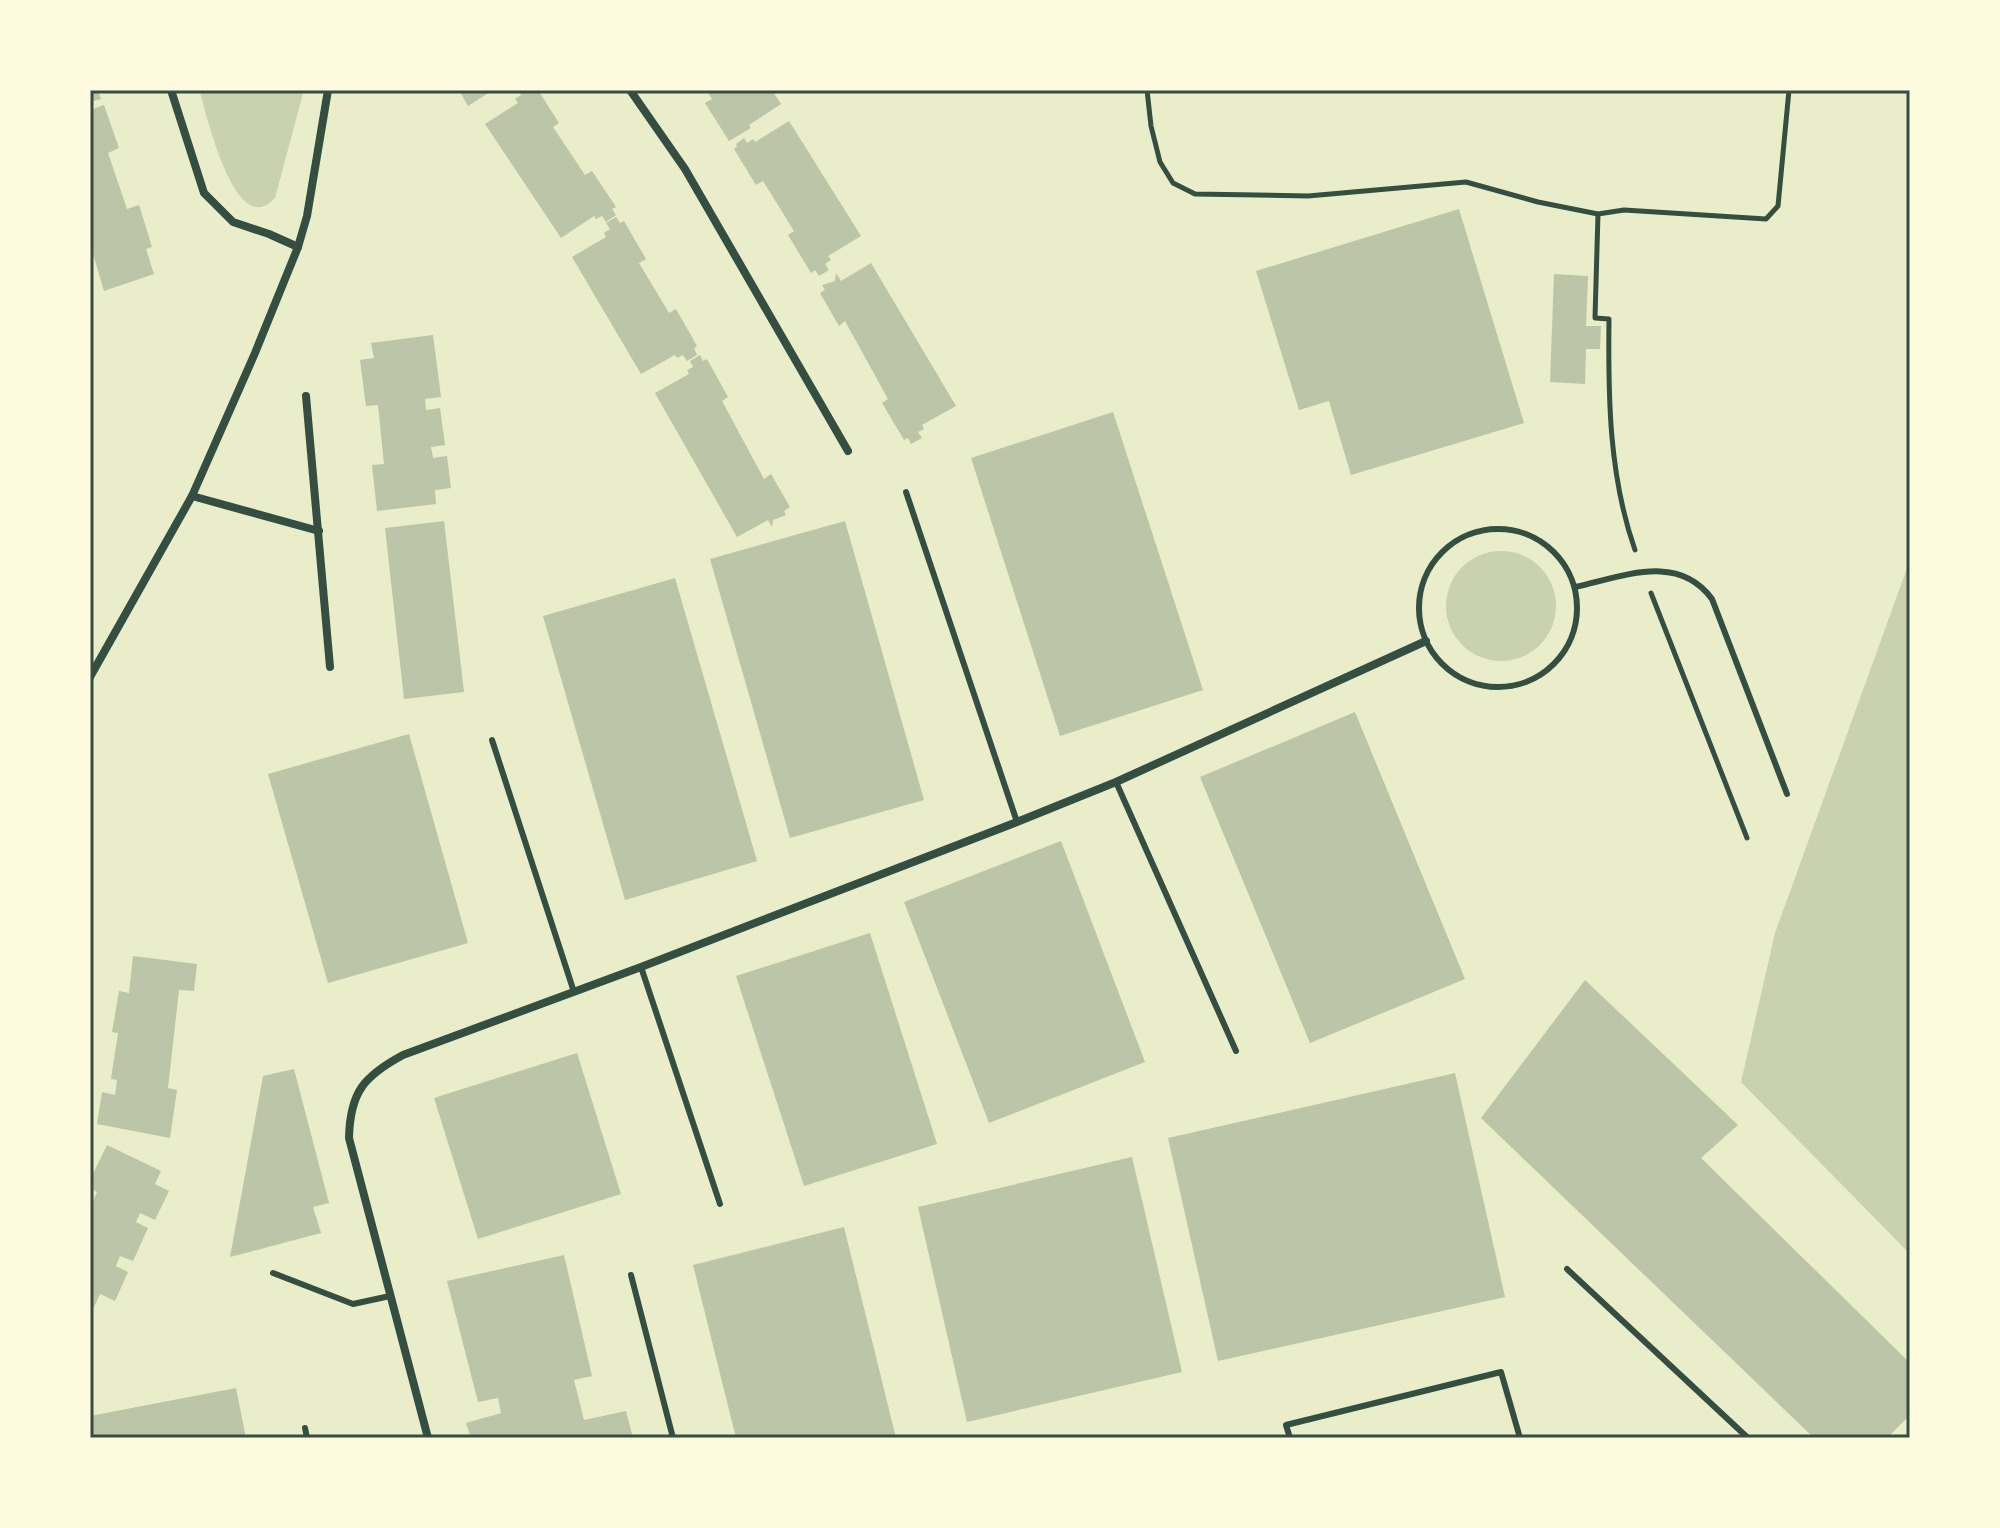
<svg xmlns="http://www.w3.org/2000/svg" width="2000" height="1528" viewBox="0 0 2000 1528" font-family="Mulish,sans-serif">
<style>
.green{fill:#cad2ad}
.building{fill:#bcc5a7}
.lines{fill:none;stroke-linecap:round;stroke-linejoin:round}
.path{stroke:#344e41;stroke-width:5}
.service{stroke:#344e41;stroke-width:6}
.minor{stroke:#344e41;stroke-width:8}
.neatline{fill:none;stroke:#344e41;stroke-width:3}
</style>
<rect width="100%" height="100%" fill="#e9edc9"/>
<!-- green -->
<g class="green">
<path d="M 199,90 L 304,90 L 275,198 C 235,242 207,114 199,90 Z"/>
<circle cx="1501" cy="606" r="55"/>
<path d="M 1910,560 L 1910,1254 L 1741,1082 L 1775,933 Z"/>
</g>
<!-- building -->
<g class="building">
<path d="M 90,90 L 98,90 L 101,99 L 90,102 Z"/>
<path d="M 459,90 L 493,90 L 468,106 Z"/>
<path d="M 518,90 L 538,90 L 559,123 L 553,127 L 585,175 L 592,171 L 616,207 L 612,209 L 616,215 L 606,222 L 602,216 L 596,219 L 594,216 L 561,238 L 485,124 L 518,103 L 515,99 L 521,95 Z"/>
<path d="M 706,90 L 772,90 L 781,104 L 749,125 L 751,128 L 729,141 L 705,103 L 712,99 Z"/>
<path d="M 104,105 L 119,148 L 108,153 L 127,209 L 139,205 L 152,247 L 146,249 L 154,274 L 104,291 L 93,254 L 90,255 L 90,110 Z"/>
<path d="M 789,121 L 861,236 L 828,256 L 831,260 L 825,264 L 829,270 L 819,276 L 815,270 L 811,273 L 788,235 L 794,231 L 763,181 L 756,185 L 734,149 L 737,147 L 736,144 L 744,138 L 747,143 L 753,139 L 755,142 Z"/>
<path d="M 1459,209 L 1524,423 L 1351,475 L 1329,401 L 1299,410 L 1256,271 Z"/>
<path d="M 616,217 L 620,223 L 624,221 L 646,259 L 639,263 L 669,313 L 676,309 L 697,346 L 694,348 L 697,355 L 687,361 L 683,355 L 677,358 L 675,355 L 641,374 L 572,257 L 606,237 L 604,233 L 610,229 L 606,223 Z"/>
<path d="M 871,263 L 956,406 L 922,425 L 924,429 L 918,432 L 922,438 L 911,444 L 908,438 L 904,440 L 882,403 L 888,399 L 845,321 L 839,326 L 820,293 L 825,290 L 822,285 L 835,281 L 836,273 L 841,281 Z"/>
<path d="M 1554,274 L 1588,276 L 1586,326 L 1601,326 L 1600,349 L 1586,349 L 1585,384 L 1550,382 Z"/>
<path d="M 433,335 L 441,397 L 425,399 L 426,410 L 440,408 L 445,445 L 431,447 L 433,458 L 447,456 L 451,488 L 435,490 L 436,504 L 377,511 L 372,465 L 384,464 L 378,405 L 366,406 L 360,360 L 374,358 L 371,343 Z"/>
<path d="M 700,355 L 703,361 L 707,359 L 728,397 L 722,401 L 764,479 L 771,474 L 790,507 L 784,511 L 786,515 L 773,520 L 772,527 L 768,520 L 737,537 L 655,393 L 689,374 L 687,370 L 693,367 L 690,361 Z"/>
<path d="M 1113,412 L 1203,690 L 1060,736 L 971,458 Z"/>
<path d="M 444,521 L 464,692 L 404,699 L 385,528 Z"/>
<path d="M 845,521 L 924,800 L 790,838 L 710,559 Z"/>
<path d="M 675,578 L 757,861 L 625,900 L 543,616 Z"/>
<path d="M 1355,712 L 1465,979 L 1310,1043 L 1200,777 Z"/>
<path d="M 409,734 L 468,943 L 328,983 L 268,774 Z"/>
<path d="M 1061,841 L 1145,1062 L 989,1123 L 904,902 Z"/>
<path d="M 870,933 L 937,1144 L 804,1186 L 736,976 Z"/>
<path d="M 133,956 L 197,964 L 194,991 L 179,990 L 168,1088 L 177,1090 L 170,1138 L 97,1124 L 102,1092 L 115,1095 L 117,1080 L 111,1079 L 118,1033 L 112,1032 L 119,991 L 129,993 Z"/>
<path d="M 1585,980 L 1738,1125 L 1701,1158 L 1910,1363 L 1910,1415 L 1887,1438 L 1814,1438 L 1481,1118 Z"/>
<path d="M 577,1053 L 621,1194 L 478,1239 L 434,1098 Z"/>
<path d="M 294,1069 L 329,1203 L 313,1207 L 321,1233 L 230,1257 L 263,1076 Z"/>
<path d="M 1455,1073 L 1505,1297 L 1218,1361 L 1168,1138 Z"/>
<path d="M 107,1145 L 161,1171 L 155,1184 L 169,1191 L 155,1220 L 140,1213 L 136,1222 L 148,1228 L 133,1261 L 120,1256 L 116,1266 L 128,1272 L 115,1301 L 100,1294 L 94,1307 L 90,1305 L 90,1207 L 97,1192 L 90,1188 L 90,1180 Z"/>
<path d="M 1132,1157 L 1182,1372 L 967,1422 L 918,1207 Z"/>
<path d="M 844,1227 L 896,1438 L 736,1438 L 693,1265 Z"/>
<path d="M 564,1255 L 592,1376 L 574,1380 L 584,1420 L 626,1411 L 633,1438 L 471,1438 L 466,1423 L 501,1413 L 498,1398 L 478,1402 L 447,1281 Z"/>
<path d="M 236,1388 L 246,1438 L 93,1438 L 90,1416 Z"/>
</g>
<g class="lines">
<!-- path -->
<g class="path">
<path d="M 1147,90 L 1151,126 L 1160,162 L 1173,183 L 1195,194 L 1308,196 L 1466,182 L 1538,202 L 1598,214 L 1624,210 L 1766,219 L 1778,206 L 1789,90"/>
<path d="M 1598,214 L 1595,318 L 1609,319 C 1608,397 1609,476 1635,550"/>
<path d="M 1651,593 L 1747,838"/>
</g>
<!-- service -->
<g class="service">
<path d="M 906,492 L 1017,822"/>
<circle cx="1498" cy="608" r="79"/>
<path d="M 1575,587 C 1622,577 1678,552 1712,599 L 1787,794"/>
<path d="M 492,740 L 574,992"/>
<path d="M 1116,782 L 1236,1051"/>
<path d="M 641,967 L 720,1204"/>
<path d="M 1567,1269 L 1748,1438"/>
<path d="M 273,1273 L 353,1304 L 390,1296"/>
<path d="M 631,1275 L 673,1438"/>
<path d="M 305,1428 L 307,1438"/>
<path d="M 1152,1438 L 1156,1438"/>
<path d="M 1290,1438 L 1286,1425 L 1501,1372 L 1520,1438"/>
</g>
<!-- minor -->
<g class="minor">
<path d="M 171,90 L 204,193 L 233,222 L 269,234 L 298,247"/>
<path d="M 630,90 L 685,169 L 848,451"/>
<path d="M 306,396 L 330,667"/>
<path d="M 192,496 L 319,531"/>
<path d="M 90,677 L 192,496 L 255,353 L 298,247 L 307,216 L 328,90"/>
<path d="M 428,1438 L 349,1138 C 350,1092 364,1076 403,1055 L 641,967 L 1017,822 L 1116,782 L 1426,641"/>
</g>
</g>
<!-- border -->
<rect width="2000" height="1528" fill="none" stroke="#fefae0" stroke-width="184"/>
<rect x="92" y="92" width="1816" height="1344" class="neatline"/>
</svg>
